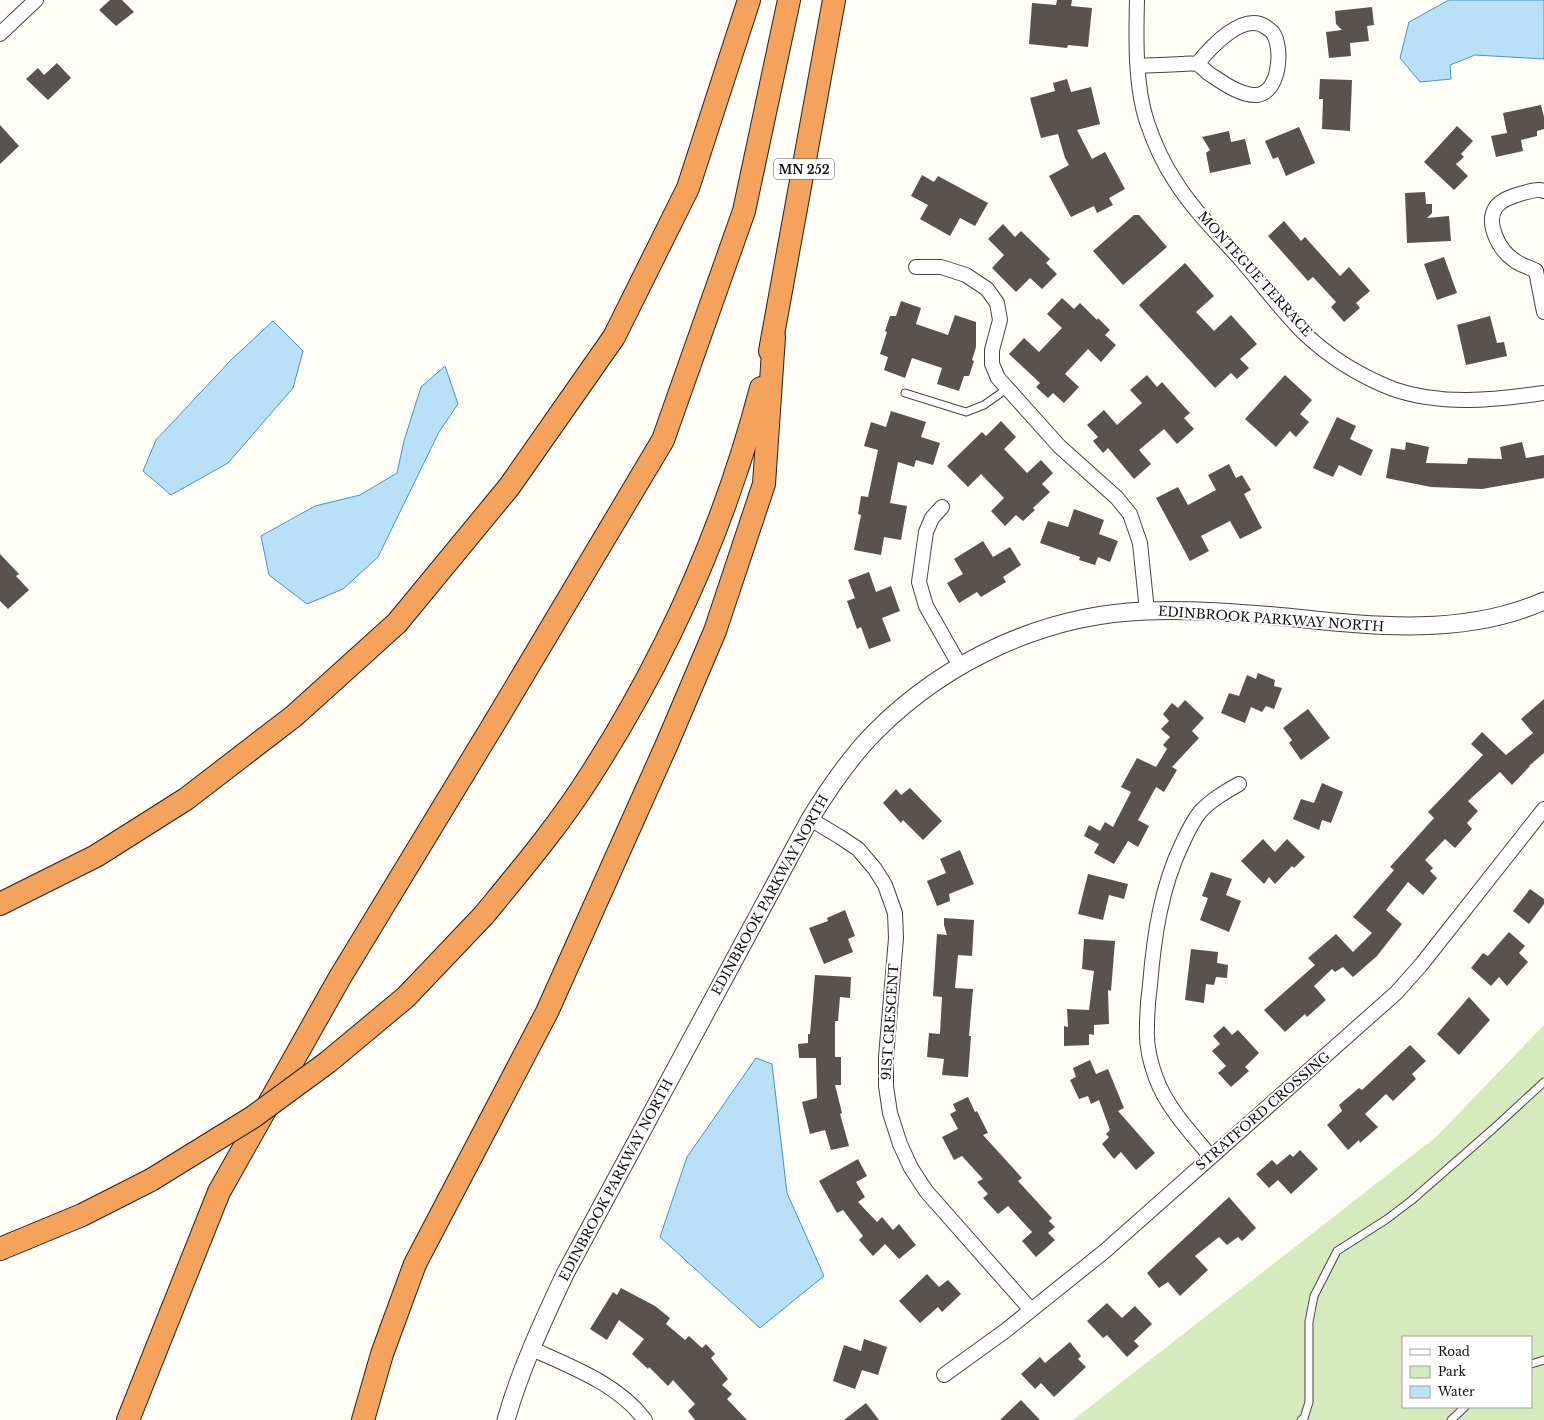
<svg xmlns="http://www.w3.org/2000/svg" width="1544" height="1420" viewBox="0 0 1544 1420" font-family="'Libre Baskerville',serif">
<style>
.green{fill:#d5ebbd;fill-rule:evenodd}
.water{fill:#b9e0f7;stroke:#3f96cf}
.building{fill:#5a524d}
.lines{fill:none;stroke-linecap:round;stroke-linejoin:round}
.service-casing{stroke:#444;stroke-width:9}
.minor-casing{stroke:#444;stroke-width:16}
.tertiary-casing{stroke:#444;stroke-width:19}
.motorway-casing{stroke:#222;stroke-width:24}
.service{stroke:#fff;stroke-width:7}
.minor{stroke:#fff;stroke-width:14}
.tertiary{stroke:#fff;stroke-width:17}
.motorway{stroke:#f5a25d;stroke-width:22}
.motorway-bridge-casing{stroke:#222;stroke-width:24;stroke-linecap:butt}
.motorway-bridge{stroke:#f5a25d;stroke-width:22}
.labels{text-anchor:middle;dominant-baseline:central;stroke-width:4;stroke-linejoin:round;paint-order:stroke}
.shield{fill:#fff;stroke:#585858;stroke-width:1}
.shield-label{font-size:12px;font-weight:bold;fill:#111}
.street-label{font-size:13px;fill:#111;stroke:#fff}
</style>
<rect width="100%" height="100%" fill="#fffdf5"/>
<!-- green -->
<path class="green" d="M 1544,1025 L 1544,1420 L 1073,1420 L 1436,1137 ZM 1403,1337 L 1531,1337 L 1531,1407 L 1403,1407 Z"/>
<!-- water -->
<g class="water">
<path d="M 1449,0 L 1544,0 L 1544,59 L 1475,55 L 1450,65 L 1451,79 L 1420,82 L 1400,58 L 1409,22 Z"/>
<path d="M 273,321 L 303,351 L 293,388 L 228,463 L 171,495 L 143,471 L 156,440 L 231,360 Z"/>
<path d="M 445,366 L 458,404 L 439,432 L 378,557 L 343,589 L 307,604 L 269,575 L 261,536 L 315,506 L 360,495 L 397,473 L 404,441 L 421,387 Z"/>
<path d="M 756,1058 L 772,1064 L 787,1193 L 824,1276 L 760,1328 L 660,1237 L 687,1157 Z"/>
</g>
<!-- building -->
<g class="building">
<path d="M 110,0 L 122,0 L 134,12 L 116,26 L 99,10 Z"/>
<path d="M 1057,0 L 1072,0 L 1071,6 L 1092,8 L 1088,47 L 1068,45 L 1067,48 L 1029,44 L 1032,3 L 1056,5 Z"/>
<path d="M 1372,7 L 1374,25 L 1367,26 L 1369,41 L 1350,43 L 1351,56 L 1329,58 L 1326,32 L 1342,30 L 1336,24 L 1335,11 Z"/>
<path d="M 57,63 L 71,78 L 48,100 L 26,79 L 38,68 L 44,75 Z"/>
<path d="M 1067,79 L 1071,92 L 1091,87 L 1100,124 L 1077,130 L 1092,159 L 1105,152 L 1125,189 L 1109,198 L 1113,205 L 1097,213 L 1094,206 L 1071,217 L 1049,176 L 1069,165 L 1065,158 L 1058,134 L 1041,138 L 1030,98 L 1055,91 L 1053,83 Z"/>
<path d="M 1320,79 L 1352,80 L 1350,131 L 1322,129 L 1323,99 L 1319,99 Z"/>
<path d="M 1541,105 L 1544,117 L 1544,129 L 1537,131 L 1537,136 L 1521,140 L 1523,151 L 1496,157 L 1491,136 L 1507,133 L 1503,113 Z"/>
<path d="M 0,125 L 19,146 L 0,164 Z"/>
<path d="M 1457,126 L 1473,141 L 1461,154 L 1464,157 L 1456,164 L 1468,176 L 1454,190 L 1424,162 Z"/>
<path d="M 1299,127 L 1315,163 L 1286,176 L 1278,157 L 1273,159 L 1265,141 Z"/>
<path d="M 1229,131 L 1231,142 L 1245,139 L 1251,164 L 1210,173 L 1206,153 L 1210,150 L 1202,137 Z"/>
<path d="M 922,175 L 934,182 L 938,176 L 988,203 L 975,226 L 960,218 L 950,236 L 920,219 L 928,205 L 911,196 Z"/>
<path d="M 1425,192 L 1426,204 L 1432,204 L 1432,213 L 1427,218 L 1449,216 L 1451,241 L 1407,243 L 1405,193 Z"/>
<path d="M 1134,215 L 1139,215 L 1167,247 L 1123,285 L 1093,251 Z"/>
<path d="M 1284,221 L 1301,241 L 1305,237 L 1340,276 L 1349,267 L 1370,291 L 1356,303 L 1360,308 L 1344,322 L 1331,307 L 1336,302 L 1313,277 L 1308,281 L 1268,236 Z"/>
<path d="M 1003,224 L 1015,237 L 1021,231 L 1050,259 L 1046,263 L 1057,274 L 1042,289 L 1030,278 L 1016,292 L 992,268 L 1004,255 L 988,239 Z"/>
<path d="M 1444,257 L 1457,293 L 1437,300 L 1424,264 Z"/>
<path d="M 1185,263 L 1214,296 L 1196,312 L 1214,331 L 1231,315 L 1257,344 L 1240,359 L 1249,368 L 1237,379 L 1231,373 L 1215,388 L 1139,305 Z"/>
<path d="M 1062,298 L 1074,309 L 1080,303 L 1097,320 L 1098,318 L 1110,330 L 1105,335 L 1116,345 L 1101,362 L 1088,349 L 1065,374 L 1079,387 L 1064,403 L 1053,393 L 1048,398 L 1036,387 L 1040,383 L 1009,354 L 1024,338 L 1039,352 L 1062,328 L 1047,314 Z"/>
<path d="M 901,301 L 921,308 L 916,324 L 948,335 L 955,315 L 976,322 L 976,347 L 972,360 L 974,361 L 969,376 L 964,376 L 959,391 L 937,384 L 942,368 L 912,358 L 905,378 L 884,370 L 888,357 L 880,354 L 887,332 L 885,331 L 890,316 L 896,316 Z"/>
<path d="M 1490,316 L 1497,343 L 1504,342 L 1507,356 L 1466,365 L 1457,325 Z"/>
<path d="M 1147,375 L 1157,387 L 1162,382 L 1178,400 L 1190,413 L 1184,418 L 1194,429 L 1177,444 L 1164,429 L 1139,450 L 1151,464 L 1134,479 L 1108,448 L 1103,453 L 1093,441 L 1098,437 L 1087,425 L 1104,410 L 1117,425 L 1142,403 L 1130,390 Z"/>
<path d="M 1285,375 L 1312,400 L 1300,414 L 1309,422 L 1296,437 L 1290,431 L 1276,447 L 1245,419 Z"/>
<path d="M 891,411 L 926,422 L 921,437 L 940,443 L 933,465 L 916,460 L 914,467 L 898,462 L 890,503 L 907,506 L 901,540 L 884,537 L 881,555 L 854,550 L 861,515 L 858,514 L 861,496 L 868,497 L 878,450 L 864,446 L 871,422 L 886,427 Z"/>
<path d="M 1337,417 L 1356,426 L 1350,439 L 1373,450 L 1361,476 L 1339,465 L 1333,477 L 1313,468 Z"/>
<path d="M 1001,421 L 1016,437 L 1004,449 L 1027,473 L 1041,460 L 1053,473 L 1042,484 L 1050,492 L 1033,508 L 1035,510 L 1023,521 L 1016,515 L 1005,526 L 991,511 L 1004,498 L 981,474 L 968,487 L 947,466 L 982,432 L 986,436 Z"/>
<path d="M 1406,442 L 1429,447 L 1426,463 L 1467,464 L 1468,458 L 1502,459 L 1500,447 L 1522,442 L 1526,458 L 1544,455 L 1544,478 L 1482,489 L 1431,487 L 1386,478 L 1391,448 L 1405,450 Z"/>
<path d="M 1229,464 L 1236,478 L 1242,475 L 1251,490 L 1244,494 L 1262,528 L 1240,539 L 1230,521 L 1201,536 L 1209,551 L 1190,561 L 1156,498 L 1178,487 L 1188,505 L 1216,490 L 1208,475 Z"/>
<path d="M 1074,509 L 1104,520 L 1099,534 L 1118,541 L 1110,562 L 1098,557 L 1095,565 L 1079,560 L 1080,557 L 1040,543 L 1048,521 L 1068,527 Z"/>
<path d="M 983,541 L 993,557 L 1010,547 L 1021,565 L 1003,577 L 1006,582 L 981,597 L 977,592 L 959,603 L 947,583 L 963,574 L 954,559 Z"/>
<path d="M 0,554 L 19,574 L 16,576 L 29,590 L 8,609 L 0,601 Z"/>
<path d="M 869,572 L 876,592 L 891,586 L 900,611 L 882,618 L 891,641 L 869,649 L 861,627 L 857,629 L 847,601 L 855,598 L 848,580 Z"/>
<path d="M 1258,673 L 1275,680 L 1274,686 L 1282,688 L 1274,709 L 1266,706 L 1262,712 L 1251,707 L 1245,723 L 1221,713 L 1229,693 L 1239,696 L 1247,675 L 1256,679 Z"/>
<path d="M 1544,699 L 1544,753 L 1529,766 L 1530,766 L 1512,785 L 1500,772 L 1468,801 L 1478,811 L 1467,823 L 1472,829 L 1455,848 L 1445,839 L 1425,860 L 1433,868 L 1430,871 L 1437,878 L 1423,895 L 1408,882 L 1386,910 L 1402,924 L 1377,956 L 1353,977 L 1343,967 L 1335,972 L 1332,969 L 1314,986 L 1326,1000 L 1307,1017 L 1305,1014 L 1285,1032 L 1264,1010 L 1315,965 L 1308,958 L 1336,934 L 1353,952 L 1372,933 L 1353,917 L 1394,870 L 1390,867 L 1434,818 L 1428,812 L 1483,755 L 1471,744 L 1482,732 L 1506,755 L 1533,733 L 1521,719 Z"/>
<path d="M 1185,700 L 1204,718 L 1192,731 L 1199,738 L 1172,767 L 1177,770 L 1164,792 L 1156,787 L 1138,820 L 1149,826 L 1138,847 L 1128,841 L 1114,864 L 1094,853 L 1099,844 L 1084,836 L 1089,825 L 1100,831 L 1105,822 L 1113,827 L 1131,792 L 1121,787 L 1137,758 L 1156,767 L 1167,749 L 1163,745 L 1170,737 L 1161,729 L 1169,721 L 1163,714 L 1172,703 L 1178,708 Z"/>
<path d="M 1308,709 L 1330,738 L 1301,760 L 1289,743 L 1292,740 L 1283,728 Z"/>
<path d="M 1322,783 L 1343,792 L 1331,823 L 1322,820 L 1319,830 L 1293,819 L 1301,799 L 1314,803 Z"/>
<path d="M 910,788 L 942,821 L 923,840 L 903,820 L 901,823 L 883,803 L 896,789 L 901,795 Z"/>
<path d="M 1263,839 L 1275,852 L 1287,839 L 1305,857 L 1294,868 L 1292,866 L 1275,884 L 1269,877 L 1264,884 L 1241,861 Z"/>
<path d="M 960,850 L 974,884 L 949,894 L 950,901 L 937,906 L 927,881 L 946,873 L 940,859 Z"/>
<path d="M 1211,872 L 1232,879 L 1226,895 L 1241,901 L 1229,932 L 1200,920 L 1208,898 L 1202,896 Z"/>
<path d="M 1088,874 L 1128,884 L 1124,899 L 1109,895 L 1103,920 L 1078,914 Z"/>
<path d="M 1530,889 L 1544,899 L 1544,904 L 1529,924 L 1513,911 Z"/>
<path d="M 845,910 L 855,936 L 848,939 L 853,952 L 824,964 L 809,928 L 828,921 L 827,918 Z"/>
<path d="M 944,918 L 974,920 L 972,956 L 958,955 L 955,988 L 973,989 L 969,1036 L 971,1036 L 968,1077 L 942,1075 L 944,1059 L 927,1057 L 929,1033 L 940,1034 L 942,997 L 933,996 L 937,934 L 947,935 L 944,925 Z"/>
<path d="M 1509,932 L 1525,946 L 1519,953 L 1528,962 L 1507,986 L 1499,977 L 1491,986 L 1471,968 L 1483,953 L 1488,956 Z"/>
<path d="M 1084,939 L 1115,941 L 1111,991 L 1108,990 L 1109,1024 L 1094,1025 L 1094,1035 L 1089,1034 L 1089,1045 L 1064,1046 L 1064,1026 L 1068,1027 L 1067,1009 L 1089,1010 L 1094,971 L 1082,969 Z"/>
<path d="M 1191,949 L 1218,952 L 1217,963 L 1228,965 L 1227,978 L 1216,977 L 1214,985 L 1206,984 L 1204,1003 L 1185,1000 Z"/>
<path d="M 815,975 L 851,977 L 850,998 L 840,997 L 838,1021 L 835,1021 L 835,1057 L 841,1057 L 841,1085 L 835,1085 L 842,1113 L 840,1114 L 849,1146 L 831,1150 L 825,1130 L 810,1134 L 802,1102 L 817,1098 L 816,1058 L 799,1058 L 798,1044 L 808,1043 L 808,1034 L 810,1034 Z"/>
<path d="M 1469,997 L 1490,1020 L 1459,1055 L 1437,1034 Z"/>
<path d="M 1224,1026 L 1232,1035 L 1238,1030 L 1259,1053 L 1245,1067 L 1249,1071 L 1231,1087 L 1218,1073 L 1226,1066 L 1212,1051 L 1220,1044 L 1213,1036 Z"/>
<path d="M 1410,1045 L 1426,1061 L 1412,1074 L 1416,1079 L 1393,1101 L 1386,1094 L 1365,1114 L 1378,1127 L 1360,1143 L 1359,1140 L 1348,1150 L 1327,1125 L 1342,1111 L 1339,1105 L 1359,1088 L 1362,1090 Z"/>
<path d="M 1090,1060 L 1096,1074 L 1108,1069 L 1124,1108 L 1118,1111 L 1155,1153 L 1136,1170 L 1121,1152 L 1114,1159 L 1102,1144 L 1109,1137 L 1106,1134 L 1110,1130 L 1099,1100 L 1091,1104 L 1088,1096 L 1079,1099 L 1070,1080 L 1076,1077 L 1073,1068 Z"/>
<path d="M 968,1097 L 975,1112 L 977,1111 L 988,1133 L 983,1135 L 1022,1178 L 1018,1181 L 1052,1218 L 1049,1221 L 1055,1227 L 1048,1233 L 1055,1240 L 1036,1257 L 1022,1241 L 1032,1232 L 1008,1206 L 998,1214 L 983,1198 L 988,1194 L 977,1182 L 983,1179 L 962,1156 L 954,1160 L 942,1137 L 958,1129 L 950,1114 L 956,1111 L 953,1104 Z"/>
<path d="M 1300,1150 L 1318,1169 L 1291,1194 L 1278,1180 L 1269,1188 L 1256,1174 L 1272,1160 L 1277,1165 L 1290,1154 L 1293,1157 Z"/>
<path d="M 858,1159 L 867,1176 L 856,1182 L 865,1197 L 858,1202 L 877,1222 L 882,1217 L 893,1230 L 899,1224 L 916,1245 L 899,1259 L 885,1244 L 873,1256 L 859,1240 L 863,1236 L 843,1210 L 837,1213 L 819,1181 Z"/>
<path d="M 1229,1197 L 1256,1228 L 1242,1241 L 1238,1237 L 1227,1245 L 1219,1237 L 1195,1256 L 1208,1270 L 1180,1296 L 1168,1282 L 1159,1288 L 1147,1273 Z"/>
<path d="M 927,1274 L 939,1287 L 948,1280 L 961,1294 L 942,1312 L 938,1307 L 920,1323 L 899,1301 Z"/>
<path d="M 621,1288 L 655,1306 L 670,1318 L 666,1324 L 685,1340 L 689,1336 L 702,1348 L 706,1344 L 715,1354 L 711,1358 L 728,1379 L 722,1385 L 732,1394 L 727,1399 L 747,1420 L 695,1420 L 688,1411 L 695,1404 L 673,1380 L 668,1386 L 649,1367 L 648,1369 L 632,1354 L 644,1339 L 619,1320 L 607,1340 L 590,1329 L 613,1292 L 617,1295 Z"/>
<path d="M 1107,1303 L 1122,1318 L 1135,1306 L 1152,1324 L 1134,1341 L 1139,1346 L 1127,1357 L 1107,1335 L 1103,1338 L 1087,1321 Z"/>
<path d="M 864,1339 L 887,1347 L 878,1375 L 862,1370 L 855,1389 L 833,1381 L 844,1345 L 861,1351 Z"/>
<path d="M 1070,1342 L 1081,1356 L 1078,1359 L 1086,1367 L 1054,1397 L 1041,1383 L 1035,1389 L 1021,1374 L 1040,1357 L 1045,1363 Z"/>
<path d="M 1021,1400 L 1040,1420 L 1000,1420 Z"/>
<path d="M 866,1403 L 879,1420 L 844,1420 Z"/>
</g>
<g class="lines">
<defs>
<g id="service">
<path d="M 905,393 L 966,412 L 984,405 L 1008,388"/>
<path d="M 1531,1364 L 1544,1360"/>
<path d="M 1301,1420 L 1304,1418 L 1309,1402 L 1309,1322 L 1314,1296 L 1337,1251 L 1387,1219 L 1412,1200 L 1493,1129 L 1544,1082"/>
<path d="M 1451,1420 L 1465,1407"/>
</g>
<g id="minor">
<path d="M 1137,0 C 1136,38 1135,86 1147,122 C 1154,143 1163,163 1175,181 C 1193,210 1219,235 1242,261 C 1262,284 1281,310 1303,332 C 1329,357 1360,376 1393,389 C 1442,406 1494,400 1544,393"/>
<path d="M 0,34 L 36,0"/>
<path d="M 1138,66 C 1153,65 1167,65 1181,64 C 1185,64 1192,63 1196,64 C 1200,65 1205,70 1208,73 C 1222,82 1240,96 1257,95 C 1280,92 1283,48 1273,33 C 1271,30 1268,29 1266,27 C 1243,11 1210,48 1197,64"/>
<path d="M 916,267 L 941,267 L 966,275 L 987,289 L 997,303 L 1000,320 L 992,350 L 992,364 L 998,378 L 1059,446 L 1117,498 L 1130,514 L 1140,543 L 1147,611"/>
<path d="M 1536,271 C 1529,267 1520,265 1514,260 C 1499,250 1485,223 1496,207 C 1501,200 1513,196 1520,194 C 1527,192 1538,188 1544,191"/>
<path d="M 1536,271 L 1544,312"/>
<path d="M 942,507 L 932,518 L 926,532 L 919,582 L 926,606 L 960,666"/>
<path d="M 810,819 L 840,837 L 858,849 L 875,869 L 885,885 L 895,913 L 896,938 L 886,1057 L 886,1086 L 890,1113 L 900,1144 L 911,1168 L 926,1191 L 1031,1310"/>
<path d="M 1211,1157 C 1191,1133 1167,1108 1156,1078 C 1150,1062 1146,1044 1147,1027 C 1147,1013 1148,999 1150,985 C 1154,936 1161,888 1182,844 C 1187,833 1192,822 1200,812 C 1211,800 1225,792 1239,784"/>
<path d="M 532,1349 C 572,1367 618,1384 645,1420"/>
<path d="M 944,1375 L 1005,1331 L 1105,1251 L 1396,993 L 1421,965 L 1544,809"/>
</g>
<path id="tertiary" d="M 506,1420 C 520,1370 543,1321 565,1274 L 810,819 C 829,788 850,757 876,731 C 947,660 1046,614 1147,611 C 1191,609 1242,613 1286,617 C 1371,626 1463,637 1544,601"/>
<g id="motorway">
<path d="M 770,351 L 834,0"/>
<path d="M 0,904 L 96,856 L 186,799 L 294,716 L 397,623 L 509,487 L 614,337 L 688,188 L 749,0"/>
<path d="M 484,915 C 521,870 559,825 590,776 C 667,656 725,526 761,388"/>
<path d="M 0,1249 L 82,1215 L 151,1180"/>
<path d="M 128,1420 L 219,1192 L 339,979 L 498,717 L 663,440 L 744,211 L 789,0"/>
<path d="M 363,1420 L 382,1354 L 415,1264 L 547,1012 L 667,744 L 715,631 L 764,484 L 774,337"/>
</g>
</defs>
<!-- service casing -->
<use href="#service" class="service-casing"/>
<!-- minor casing -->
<use href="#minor" class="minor-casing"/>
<!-- tertiary casing -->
<use href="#tertiary" class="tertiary-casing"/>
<!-- motorway casing -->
<use href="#motorway" class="motorway-casing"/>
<!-- service -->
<use href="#service" class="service"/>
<!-- minor -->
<use href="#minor" class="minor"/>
<!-- tertiary -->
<use href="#tertiary" class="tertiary"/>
<!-- motorway -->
<use href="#motorway" class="motorway"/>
<defs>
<path id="motorway-bridge" d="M 151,1180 L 253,1117 L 328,1062 L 406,997 L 484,915"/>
</defs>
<!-- motorway-bridge casing -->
<use href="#motorway-bridge" class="motorway-bridge-casing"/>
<!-- motorway-bridge -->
<use href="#motorway-bridge" class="motorway-bridge"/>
</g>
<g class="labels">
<!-- shield labels -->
<rect class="shield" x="774" y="159" width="60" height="20" rx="3"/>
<g class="shield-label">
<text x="804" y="169">MN 252</text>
</g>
<!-- street labels -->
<g class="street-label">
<text transform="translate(1255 274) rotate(48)">MONTEGUE TERRACE</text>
<text transform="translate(1271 619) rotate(4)">EDINBROOK PARKWAY NORTH</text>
<text transform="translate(770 895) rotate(-61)">EDINBROOK PARKWAY NORTH</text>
<text transform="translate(890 1022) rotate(-86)">91ST CRESCENT</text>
<text transform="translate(1263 1111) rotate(-41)">STRATFORD CROSSING</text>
<text transform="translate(616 1180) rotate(-62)">EDINBROOK PARKWAY NORTH</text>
</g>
</g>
<!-- legend -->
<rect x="1402" y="1336" width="130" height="72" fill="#ffffff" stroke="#a0a0a0"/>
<rect x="1410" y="1349" width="20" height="6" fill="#ffffff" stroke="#a0a0a0"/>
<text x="1438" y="1356" font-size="12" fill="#111111">Road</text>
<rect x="1410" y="1366" width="20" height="12" fill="#d5ebbd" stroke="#a0a0a0"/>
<text x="1438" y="1376" font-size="12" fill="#111111">Park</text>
<rect x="1410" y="1386" width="20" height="12" fill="#b9e0f7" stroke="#a0a0a0"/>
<text x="1438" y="1396" font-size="12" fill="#111111">Water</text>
</svg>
